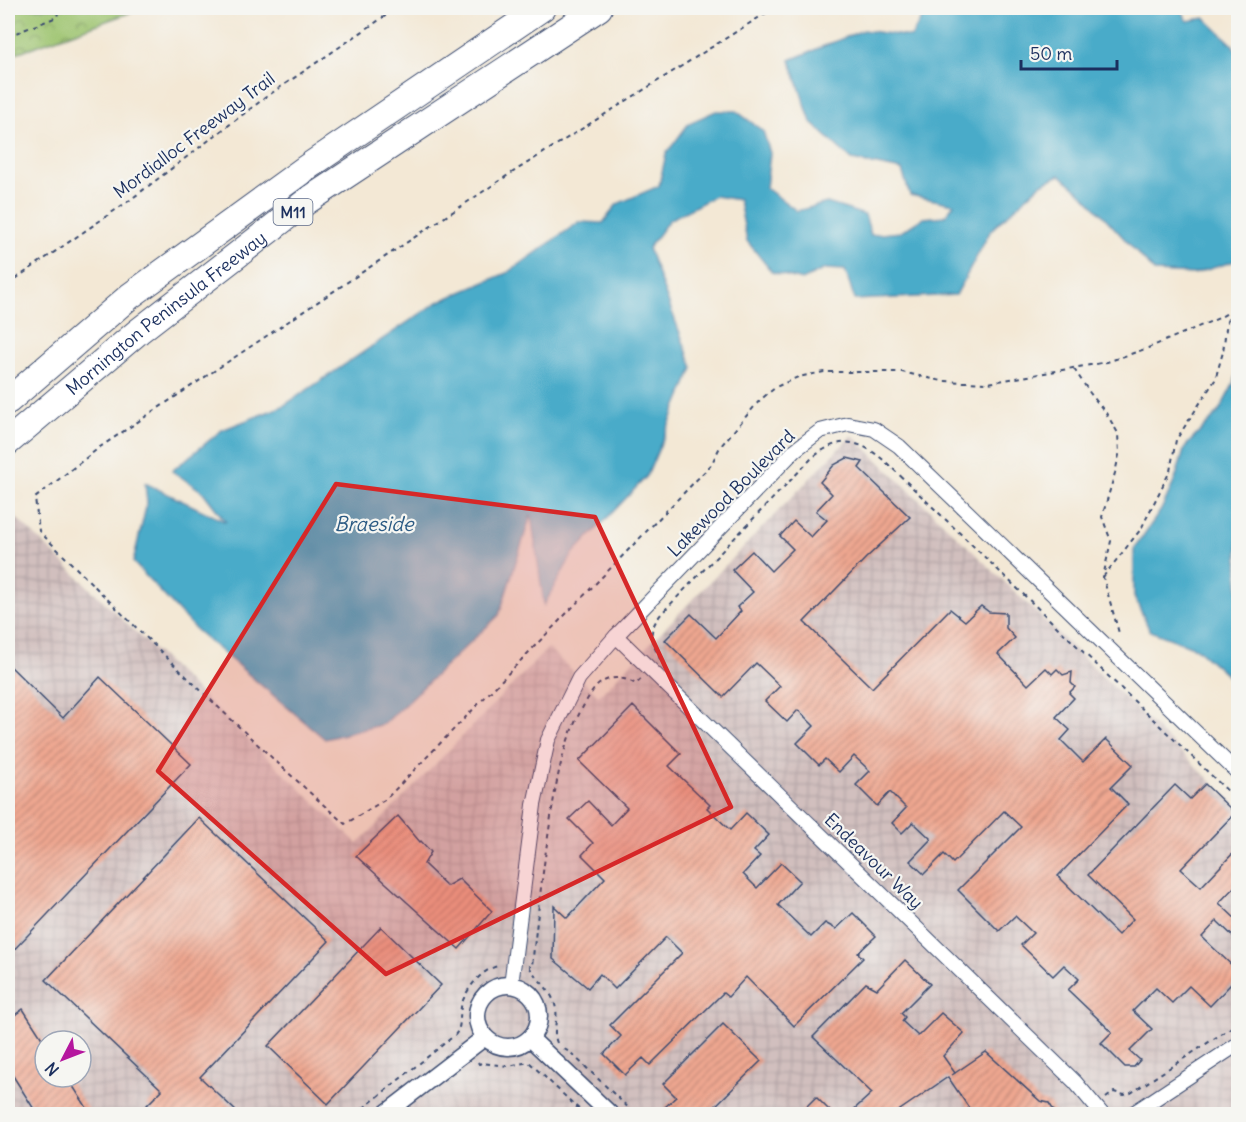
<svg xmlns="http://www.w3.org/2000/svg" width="1246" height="1122" viewBox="0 0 1246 1122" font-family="Delius,sans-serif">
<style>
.industrial{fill:url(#industrial-grid);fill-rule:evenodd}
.park{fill:url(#park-crowns);stroke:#5c7a66;stroke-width:1.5}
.water{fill:#4aabc9;stroke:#326d94;stroke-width:1.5}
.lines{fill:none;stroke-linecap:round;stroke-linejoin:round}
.stream{stroke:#4aabc9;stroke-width:4}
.building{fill:url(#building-hatch)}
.minor-casing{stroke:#3b4b70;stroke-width:16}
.tertiary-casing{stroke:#3b4b70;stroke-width:19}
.motorway-casing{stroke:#3b4b70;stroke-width:28}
.path{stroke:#3b4b70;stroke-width:2;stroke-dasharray:4.5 4.5;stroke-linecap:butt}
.minor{stroke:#fff;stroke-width:14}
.tertiary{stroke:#fff;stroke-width:16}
.motorway{stroke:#fff;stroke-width:26}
.marked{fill:#d62828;fill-opacity:0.2;stroke:#d62828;stroke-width:4.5;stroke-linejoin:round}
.labels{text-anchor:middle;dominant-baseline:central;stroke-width:4.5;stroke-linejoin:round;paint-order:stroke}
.shield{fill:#f6f6f2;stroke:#5d6b8a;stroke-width:1.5}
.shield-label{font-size:16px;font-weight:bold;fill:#1b2f5e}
.street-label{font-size:18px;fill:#1b2f5e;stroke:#f6f6f2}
.water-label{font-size:20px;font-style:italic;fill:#2b5a83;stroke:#f6f6f2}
</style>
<defs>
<pattern id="industrial-grid" width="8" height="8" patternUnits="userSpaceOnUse" patternTransform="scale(1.5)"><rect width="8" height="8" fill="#d1bfbe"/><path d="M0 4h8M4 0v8" fill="none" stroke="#b3a4a6"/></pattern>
<pattern id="park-crowns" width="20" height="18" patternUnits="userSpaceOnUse" patternTransform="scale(1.5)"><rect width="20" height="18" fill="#9ec46f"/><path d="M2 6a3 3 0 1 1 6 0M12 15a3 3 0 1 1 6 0" fill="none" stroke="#80a05e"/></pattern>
<pattern id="building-hatch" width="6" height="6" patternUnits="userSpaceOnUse" patternTransform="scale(1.5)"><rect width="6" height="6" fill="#efa790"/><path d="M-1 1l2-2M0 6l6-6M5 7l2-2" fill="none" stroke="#c18879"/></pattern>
</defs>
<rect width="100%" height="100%" fill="#f6f6f2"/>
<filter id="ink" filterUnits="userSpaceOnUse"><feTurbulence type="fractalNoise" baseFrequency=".0167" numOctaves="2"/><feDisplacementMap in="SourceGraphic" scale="12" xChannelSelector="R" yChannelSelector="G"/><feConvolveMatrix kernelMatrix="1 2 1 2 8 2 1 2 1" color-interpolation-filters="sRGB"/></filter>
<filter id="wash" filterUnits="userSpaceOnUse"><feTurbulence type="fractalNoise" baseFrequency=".008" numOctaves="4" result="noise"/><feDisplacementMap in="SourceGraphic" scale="24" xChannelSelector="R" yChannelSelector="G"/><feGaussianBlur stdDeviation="1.35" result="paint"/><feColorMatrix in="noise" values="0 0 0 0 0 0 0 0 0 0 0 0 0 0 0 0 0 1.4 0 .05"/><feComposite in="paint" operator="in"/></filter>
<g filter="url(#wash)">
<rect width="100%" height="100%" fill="#f3e8d5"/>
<!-- industrial -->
<path class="industrial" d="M 852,435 L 1238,807 L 1238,1114 L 8,1114 L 8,510 L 358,844 L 548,648 L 599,696 ZM 45,1041 L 81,1041 L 81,1077 L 45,1077 Z"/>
<!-- park -->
<path class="park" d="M 8,8 L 143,8 L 8,56 Z"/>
<!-- water -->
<g class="water">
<path d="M 927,8 L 1181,8 L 1187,21 L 1205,18 L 1232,44 L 1238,54 L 1238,260 L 1194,274 L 1155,272 L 1086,197 L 1060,175 L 1041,184 L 991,230 L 956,295 L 855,300 L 845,270 L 825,269 L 802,280 L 772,272 L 747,241 L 739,200 L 715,196 L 669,220 L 648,248 L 693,368 L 647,476 L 573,554 L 544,605 L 531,515 L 499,615 L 384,724 L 325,739 L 196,630 L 133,562 L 147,503 L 145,483 L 226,522 L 203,492 L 172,471 L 222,430 L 283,406 L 438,302 L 509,272 L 579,222 L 603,223 L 617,204 L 659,186 L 666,154 L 689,123 L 716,111 L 736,111 L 763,131 L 770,153 L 766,188 L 797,211 L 827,203 L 865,215 L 871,235 L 901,232 L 923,218 L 945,216 L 954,204 L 910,195 L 902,170 L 852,160 L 811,122 L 790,60 L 863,30 L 911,37 Z"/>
<path d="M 1238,365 L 1238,685 L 1196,648 L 1150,631 L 1134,596 L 1134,549 L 1161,510 L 1175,480 L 1185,447 L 1218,413 L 1234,383 Z"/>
</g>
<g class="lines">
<!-- stream -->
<path class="stream" d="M 8,14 L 13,8"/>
</g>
<g id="blocks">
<!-- building -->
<g class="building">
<path d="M 847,458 L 863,462 L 859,468 L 910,517 L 866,558 L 804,622 L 872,688 L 950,609 L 965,621 L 981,606 L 989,612 L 1006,613 L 1006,628 L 1015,638 L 998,654 L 1028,685 L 1046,668 L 1052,674 L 1057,669 L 1063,675 L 1072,672 L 1071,683 L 1075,687 L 1069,693 L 1074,698 L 1056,717 L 1070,730 L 1061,740 L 1083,762 L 1106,739 L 1133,765 L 1111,787 L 1128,804 L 1058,876 L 1118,935 L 1133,919 L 1088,875 L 1175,785 L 1190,799 L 1205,784 L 1235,813 L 1181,869 L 1201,887 L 1239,847 L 1239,882 L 1219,903 L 1239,922 L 1239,942 L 1217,921 L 1202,937 L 1239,972 L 1239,991 L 1231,984 L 1210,1006 L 1189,986 L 1172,1003 L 1156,988 L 1133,1011 L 1152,1029 L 1130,1051 L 1140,1060 L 1134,1067 L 1125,1067 L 1101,1043 L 1112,1032 L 1068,990 L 1079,979 L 1064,965 L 1053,976 L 1021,945 L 1033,933 L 1015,916 L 999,931 L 958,890 L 1021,827 L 1004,811 L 953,863 L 944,854 L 924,874 L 910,861 L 931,839 L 913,822 L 902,833 L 892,823 L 906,808 L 890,792 L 877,806 L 856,785 L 870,771 L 854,756 L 839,772 L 825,759 L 819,765 L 797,743 L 814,726 L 798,710 L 787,722 L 765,701 L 780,686 L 756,663 L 723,697 L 665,640 L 691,614 L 716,638 L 741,611 L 737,607 L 753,592 L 732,570 L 752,551 L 771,571 L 793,549 L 780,536 L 794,521 L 811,537 L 827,520 L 816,511 L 832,494 L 820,482 L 834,465 Z"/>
<path d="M 8,664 L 63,718 L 100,677 L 191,764 L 8,956 Z"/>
<path d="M 633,706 L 681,754 L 669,766 L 710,805 L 707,808 L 730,830 L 746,813 L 769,835 L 754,851 L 760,856 L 743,874 L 757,888 L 781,863 L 800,881 L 778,905 L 811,937 L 825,923 L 836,929 L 853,913 L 876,936 L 858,953 L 863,958 L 794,1026 L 746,977 L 728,997 L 723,993 L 650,1065 L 643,1058 L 625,1075 L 604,1054 L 621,1036 L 610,1025 L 682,953 L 666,937 L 615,989 L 600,974 L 588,988 L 553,959 L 554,906 L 567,918 L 605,878 L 582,855 L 593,843 L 569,819 L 588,801 L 611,825 L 627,808 L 579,761 Z"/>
<path d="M 398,816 L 420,842 L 421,841 L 431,852 L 424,864 L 447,886 L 459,879 L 492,911 L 459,949 L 356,856 Z"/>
<path d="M 199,818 L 329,941 L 200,1077 L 239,1114 L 157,1114 L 147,1105 L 162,1090 L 46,980 Z"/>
<path d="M 381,927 L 441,985 L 328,1104 L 268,1046 Z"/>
<path d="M 905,960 L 930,984 L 901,1013 L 905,1017 L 902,1021 L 918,1036 L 941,1013 L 964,1033 L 943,1056 L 955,1073 L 952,1075 L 986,1052 L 1040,1101 L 1049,1103 L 1056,1114 L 973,1114 L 948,1077 L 894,1114 L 849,1114 L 872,1093 L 813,1037 L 866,983 L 877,989 Z"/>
<path d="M 23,1009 L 45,1043 L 45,1077 L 67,1077 L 91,1114 L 37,1114 L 8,1068 L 8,1020 Z"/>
<path d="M 723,1024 L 761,1061 L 707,1114 L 672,1114 L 665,1107 L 676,1097 L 663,1084 Z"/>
<path d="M 816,1097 L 833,1114 L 799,1114 Z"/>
</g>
</g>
</g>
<g filter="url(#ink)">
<use href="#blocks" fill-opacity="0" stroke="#3b4b70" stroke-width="1.5"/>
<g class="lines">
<defs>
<g id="minor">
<path d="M 616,636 L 1075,1082 L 1102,1114"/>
<path d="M 511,985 L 534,805 L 548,740 L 579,678 L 616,636 L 795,450 L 820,431 L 848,424 L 874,429 L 899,446 L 1238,773"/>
<path d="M 1132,1114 L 1238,1044"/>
</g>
<g id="tertiary">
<circle cx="508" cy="1016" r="31"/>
<path d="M 530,1038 L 610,1114"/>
<path d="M 385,1114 L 485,1037"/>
</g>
<g id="motorway">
<path d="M 8,401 L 130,296 L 306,168 L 542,8"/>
<path id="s1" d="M 8,442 L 139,331 L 307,201 L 599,8"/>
</g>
</defs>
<!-- minor casing -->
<use href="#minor" class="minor-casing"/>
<!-- tertiary casing -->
<use href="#tertiary" class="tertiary-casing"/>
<!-- motorway casing -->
<use href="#motorway" class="motorway-casing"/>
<!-- path -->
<g class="path">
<path d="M 774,8 L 502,179 L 100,447 L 35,498 L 39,531 C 139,631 239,730 345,824 L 386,799 L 711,465 L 720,447 L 760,400 L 776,387 L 798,377 L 824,372 L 902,372 L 942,381 L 988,383 L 1107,362 L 1148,348 L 1219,318 L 1238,307"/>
<path d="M 8,36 L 57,17 L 59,8"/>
<path d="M 8,284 L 130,200 L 266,97 L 397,8"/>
<path d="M 1074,369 L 1090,393 L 1106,413 L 1118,433 L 1119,455 L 1115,473 L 1102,517 L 1111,541 L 1103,577 L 1119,633"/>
<path d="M 1103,577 L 1141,529 L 1170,471 L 1176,440 L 1215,380 L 1223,352 L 1227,321 L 1232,312"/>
<path d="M 659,659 L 660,658 C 649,639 648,630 662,613 L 811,459 C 840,434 860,439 888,464 L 1238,801"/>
<path d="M 557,1043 C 552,1030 558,1021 556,1009 C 553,991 539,982 530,968 L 530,966 L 532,966 C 537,921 542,875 549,830 C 556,783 561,745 585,703 C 590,695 594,687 602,682 C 614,675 625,678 636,684 L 641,679"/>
<path d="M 564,1049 L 571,1053 L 635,1114"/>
<path d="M 478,1062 L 479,1064 L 482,1063 L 508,1066 L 529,1062 L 584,1114"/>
<path d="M 1106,1098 L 1114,1092 L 1124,1095 L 1131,1093 L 1238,1023"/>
<path d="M 356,1114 L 455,1035 C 462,1027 459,1017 461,1007 C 464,991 483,967 500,966"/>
</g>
<!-- minor -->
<use href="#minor" class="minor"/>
<!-- tertiary -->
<use href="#tertiary" class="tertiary"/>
<!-- motorway -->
<use href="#motorway" class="motorway"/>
</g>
</g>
<!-- marked area -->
<path class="marked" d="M 336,484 L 595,517 L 731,807 L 386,974 L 158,771 Z"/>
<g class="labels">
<!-- shield labels -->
<rect class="shield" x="273.5" y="199" width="39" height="26" rx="4.5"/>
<g class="shield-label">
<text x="293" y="212">M11</text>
</g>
<!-- street labels -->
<g class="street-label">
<text transform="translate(194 135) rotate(-37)">Mordialloc Freeway Trail</text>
<text stroke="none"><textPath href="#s1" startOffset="204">Mornington Peninsula Freeway</textPath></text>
<text transform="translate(731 493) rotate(-45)">Lakewood Boulevard</text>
<text transform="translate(874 861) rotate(44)">Endeavour Way</text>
</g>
<!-- water labels -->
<g class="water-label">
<text x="374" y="523">Braeside</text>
</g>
</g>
<!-- margin -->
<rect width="1246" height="1122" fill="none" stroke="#f6f6f2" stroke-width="30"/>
<!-- north arrow -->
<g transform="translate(63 1059) rotate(228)"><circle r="28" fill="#f6f6f2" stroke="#9ea6b7" stroke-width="1.5"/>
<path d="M0-4.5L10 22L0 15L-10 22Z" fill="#b5179e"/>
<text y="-9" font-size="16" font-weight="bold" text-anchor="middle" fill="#1b2f5e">N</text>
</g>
<!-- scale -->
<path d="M1021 60v9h96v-9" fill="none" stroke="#1b2f5e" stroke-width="3"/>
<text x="1030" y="60" font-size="18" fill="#1b2f5e" stroke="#f6f6f2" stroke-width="4.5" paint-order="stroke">50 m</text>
</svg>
